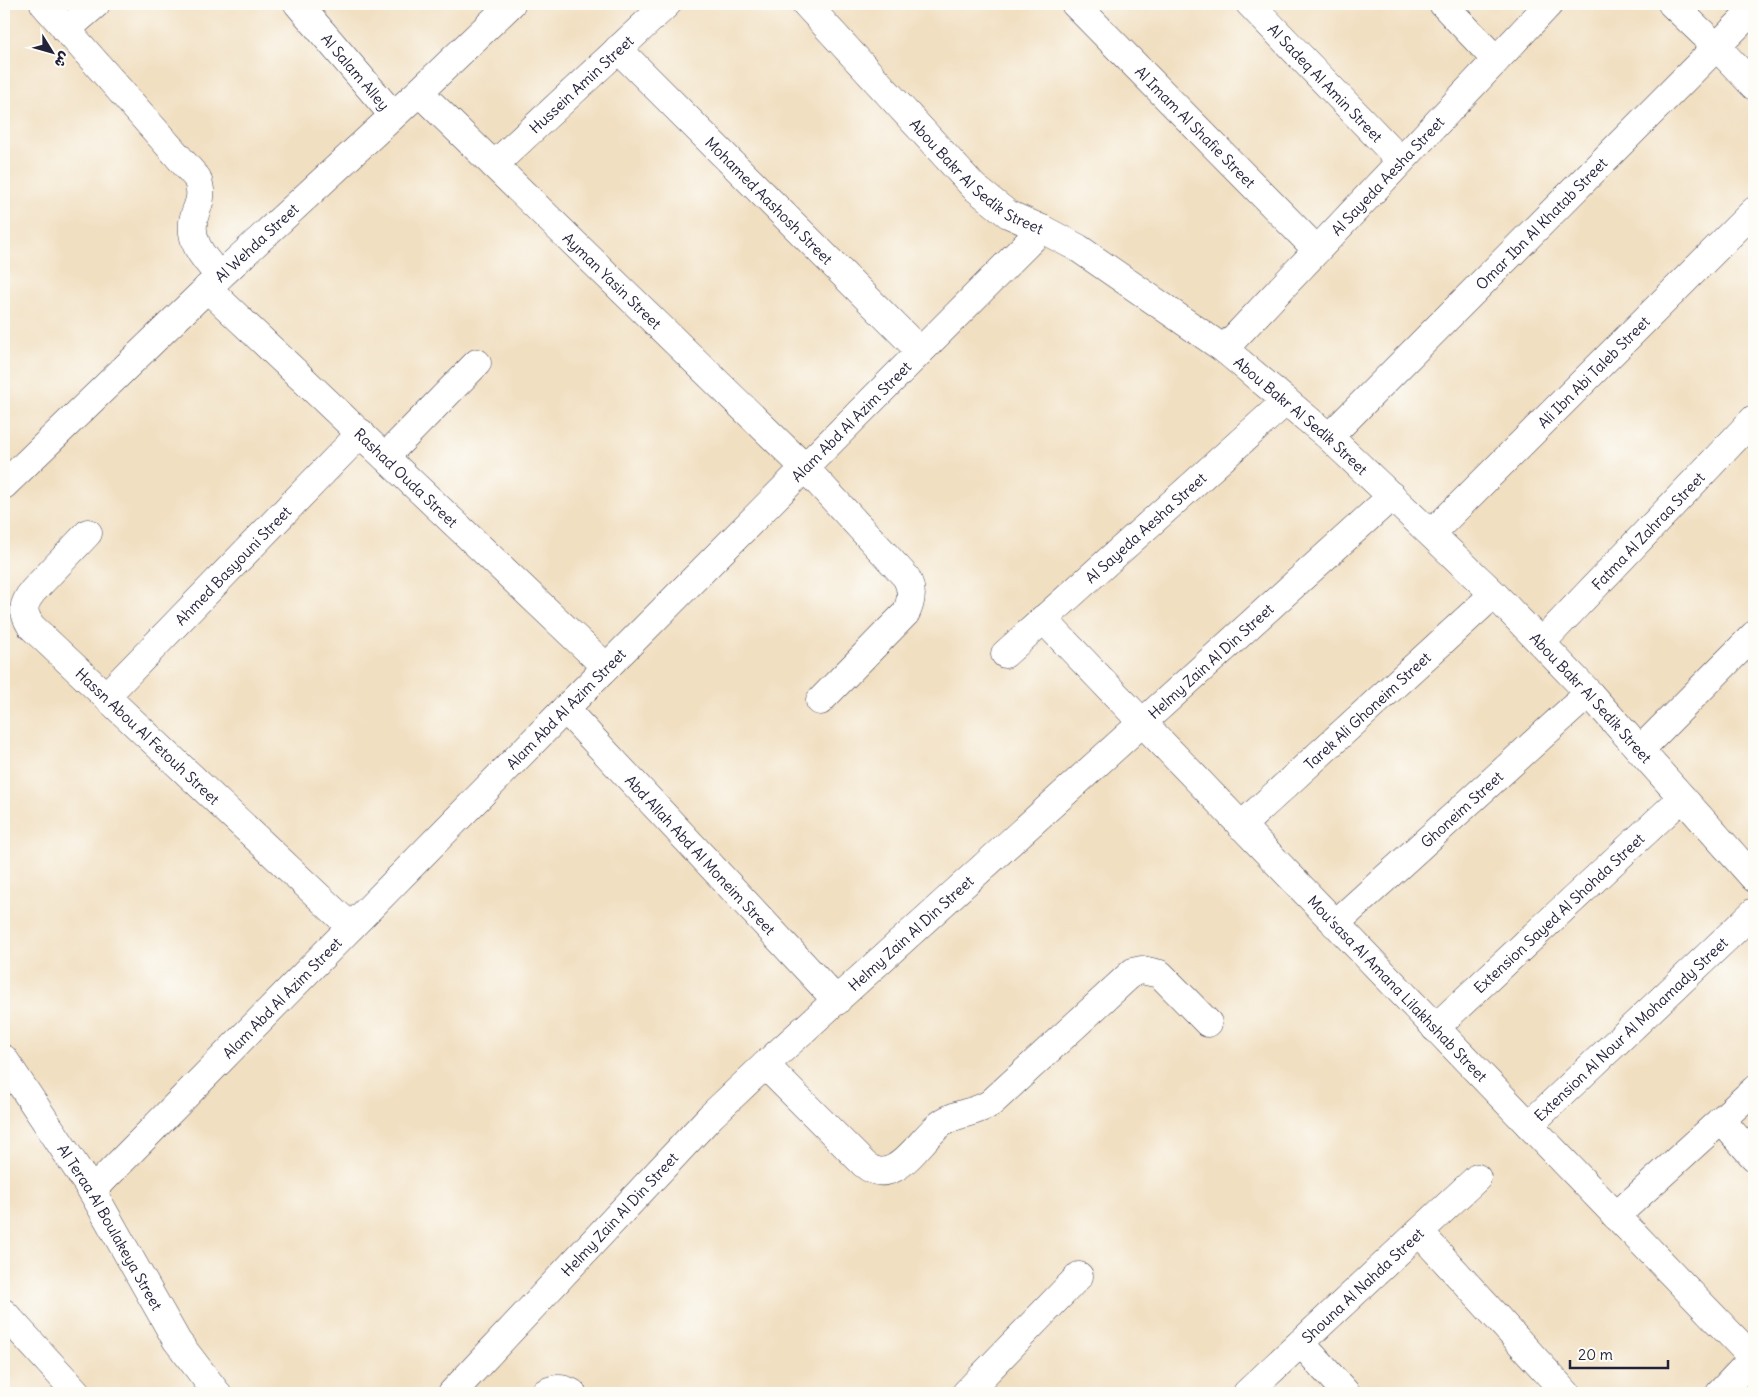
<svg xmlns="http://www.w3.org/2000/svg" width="1758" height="1397" viewBox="0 0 1758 1397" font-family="Delius,'Playpen Sans Arabic',sans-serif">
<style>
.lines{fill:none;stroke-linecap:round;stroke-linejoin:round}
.minor-casing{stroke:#413e4f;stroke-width:29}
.minor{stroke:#fff;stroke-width:28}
.labels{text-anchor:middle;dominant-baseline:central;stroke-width:5;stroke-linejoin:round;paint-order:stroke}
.street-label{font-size:15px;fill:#22223b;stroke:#fdfcf7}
</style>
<rect width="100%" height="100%" fill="#fdfcf7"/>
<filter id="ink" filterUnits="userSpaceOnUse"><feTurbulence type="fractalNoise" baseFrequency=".02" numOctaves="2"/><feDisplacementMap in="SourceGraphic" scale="10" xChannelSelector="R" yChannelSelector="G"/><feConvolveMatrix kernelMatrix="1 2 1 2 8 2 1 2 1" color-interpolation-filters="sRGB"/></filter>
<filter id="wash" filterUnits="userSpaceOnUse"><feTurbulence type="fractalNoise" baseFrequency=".0096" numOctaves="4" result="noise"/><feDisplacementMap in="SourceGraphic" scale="20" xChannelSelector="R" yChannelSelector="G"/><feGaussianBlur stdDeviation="1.12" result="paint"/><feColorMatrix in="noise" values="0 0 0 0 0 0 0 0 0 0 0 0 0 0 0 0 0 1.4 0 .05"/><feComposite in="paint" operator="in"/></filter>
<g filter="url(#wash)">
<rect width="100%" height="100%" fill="#f1dfc1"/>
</g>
<g filter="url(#ink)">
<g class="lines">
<defs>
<g id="minor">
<path d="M 44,4 L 197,178 C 202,192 201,199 196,211 C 185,238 203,258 220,276"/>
<path id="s1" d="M 298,4 L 393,115"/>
<path id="s2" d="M 806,4 L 974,187 L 1008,214 L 1042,229 L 1078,248 L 1224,349 L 1329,437 L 1494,594 L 1589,693 L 1754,878"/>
<path id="s3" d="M 1075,4 L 1317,250"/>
<path id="s4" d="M 1250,4 L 1401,161"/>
<path d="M 1443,4 L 1496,60"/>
<path d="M 1672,4 L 1717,47 L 1754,86"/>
<path d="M 66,30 L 96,4"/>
<path id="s5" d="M 618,49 L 920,351"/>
<path id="s6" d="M 419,92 L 805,468 L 906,577 C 913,590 912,600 906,613 L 820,701"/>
<path id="s7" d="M 494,165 L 667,4"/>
<path id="s8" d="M 207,288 L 606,667"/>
<path id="s9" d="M 1224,349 L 1549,4"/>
<path id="s10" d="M 1329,437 L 1754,9"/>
<path d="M 385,457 L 477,363"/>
<path id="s11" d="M 4,485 L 220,276 L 419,92 L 511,4"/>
<path id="s12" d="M 88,533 L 33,591 C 22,605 22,611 31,626 L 351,927"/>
<path id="s13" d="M 1432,533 L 1754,211"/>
<path id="s14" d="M 1043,619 L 1753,1358"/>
<path id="s15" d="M 1541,643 L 1754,419"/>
<path id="s16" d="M 1005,654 L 1286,401"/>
<path id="s17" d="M 106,696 L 361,433"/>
<path id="s18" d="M 565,709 L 837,1001"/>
<path d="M 1640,750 L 1754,635"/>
<path id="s19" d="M 1241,826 L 1494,594"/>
<path id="s20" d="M 1335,924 L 1589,693"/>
<path id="s21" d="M 1435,1028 L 1682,798"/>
<path id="s22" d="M 4,1059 L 92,1191 L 177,1341 L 217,1393"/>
<path d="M 765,1065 L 864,1164 C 897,1192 921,1133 947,1120 C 962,1112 975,1113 991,1103 L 1133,972 L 1142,970 L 1160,974 L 1208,1023"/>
<path d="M 1721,1120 L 1754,1157"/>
<path id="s23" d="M 1529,1125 L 1754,912"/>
<path id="s24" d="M 92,1191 L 565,709 L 1042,229"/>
<path d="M 1616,1216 L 1754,1090"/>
<path d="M 1419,1232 L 1566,1393"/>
<path d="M 4,1313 L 77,1393"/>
<path d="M 1301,1343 L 1346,1393"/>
<path id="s25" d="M 452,1393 L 710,1117 L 765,1065 L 1392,496"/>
<path d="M 545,1393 C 554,1388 563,1388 572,1393"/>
<path d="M 966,1393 L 1079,1276"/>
<path id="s26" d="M 1247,1393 L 1477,1178"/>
<path d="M 1720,1393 L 1754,1357"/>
</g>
</defs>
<!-- minor casing -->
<use href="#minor" class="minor-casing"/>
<!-- minor -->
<use href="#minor" class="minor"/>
</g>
</g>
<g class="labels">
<!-- street labels -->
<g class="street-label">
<text stroke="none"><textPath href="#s1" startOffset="89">Al Salam Alley</textPath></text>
<text stroke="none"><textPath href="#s4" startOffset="109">Al Sadeq Al Amin Street</textPath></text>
<text stroke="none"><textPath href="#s7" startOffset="119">Hussein Amin Street</textPath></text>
<text stroke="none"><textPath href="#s3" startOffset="172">Al Imam Al Shafie Street</textPath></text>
<text stroke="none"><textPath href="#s2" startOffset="244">Abou Bakr Al Sedik Street</textPath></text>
<text stroke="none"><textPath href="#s9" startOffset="238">Al Sayeda Aesha Street</textPath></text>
<text stroke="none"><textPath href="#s5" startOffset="214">Mohamed Aashosh Street</textPath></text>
<text stroke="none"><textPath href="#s10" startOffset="301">Omar Ibn Al Khatab Street</textPath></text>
<text stroke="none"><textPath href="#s11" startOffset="350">Al Wehda Street</textPath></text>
<text stroke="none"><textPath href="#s6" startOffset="270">Ayman Yasin Street</textPath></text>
<text stroke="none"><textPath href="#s13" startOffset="228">Ali Ibn Abi Taleb Street</textPath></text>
<text stroke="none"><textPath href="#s2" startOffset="649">Abou Bakr Al Sedik Street</textPath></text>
<text stroke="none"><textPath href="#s24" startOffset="1081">Alam Abd Al Azim Street</textPath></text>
<text stroke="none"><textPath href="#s8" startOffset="275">Rashad Ouda Street</textPath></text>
<text stroke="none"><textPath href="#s16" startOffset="189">Al Sayeda Aesha Street</textPath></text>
<text stroke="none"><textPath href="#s15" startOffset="155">Fatma Al Zahraa Street</textPath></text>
<text stroke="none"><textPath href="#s17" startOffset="182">Ahmed Basyouni Street</textPath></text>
<text stroke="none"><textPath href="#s25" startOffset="1055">Helmy Zain Al Din Street</textPath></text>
<text stroke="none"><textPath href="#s2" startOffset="1054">Abou Bakr Al Sedik Street</textPath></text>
<text stroke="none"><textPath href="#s24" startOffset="676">Alam Abd Al Azim Street</textPath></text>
<text stroke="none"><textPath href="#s19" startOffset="171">Tarek Ali Ghoneim Street</textPath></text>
<text stroke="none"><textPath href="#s12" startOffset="279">Hassn Abou Al Fetouh Street</textPath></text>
<text stroke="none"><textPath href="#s20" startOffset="171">Ghoneim Street</textPath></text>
<text stroke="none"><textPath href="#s18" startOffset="199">Abd Allah Abd Al Moneim Street</textPath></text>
<text stroke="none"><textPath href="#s21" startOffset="169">Extension Sayed Al Shohda Street</textPath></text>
<text stroke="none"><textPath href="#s25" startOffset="650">Helmy Zain Al Din Street</textPath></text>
<text stroke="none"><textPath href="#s14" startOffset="512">Mou'sasa Al Amana Lilakhshab Street</textPath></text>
<text stroke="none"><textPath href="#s24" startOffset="271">Alam Abd Al Azim Street</textPath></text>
<text stroke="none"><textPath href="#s23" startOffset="140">Extension Al Nour Al Mohamady Street</textPath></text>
<text stroke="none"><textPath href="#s25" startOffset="245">Helmy Zain Al Din Street</textPath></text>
<text stroke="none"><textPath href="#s22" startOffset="199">Al Teraa Al Boulakeya Street</textPath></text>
<text stroke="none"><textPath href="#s26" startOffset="158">Shouna Al Nahda Street</textPath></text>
</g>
</g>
<!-- margin -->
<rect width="1758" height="1397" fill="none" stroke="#fdfcf7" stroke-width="20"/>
<!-- north arrow -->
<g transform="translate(52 52) rotate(127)" stroke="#fdfcf7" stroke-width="4" paint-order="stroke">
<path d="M0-4L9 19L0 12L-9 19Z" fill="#22223b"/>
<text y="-8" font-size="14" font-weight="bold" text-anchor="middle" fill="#22223b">ش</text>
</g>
<!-- scale -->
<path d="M1570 1360v8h98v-8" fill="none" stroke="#22223b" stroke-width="2.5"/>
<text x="1578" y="1360" font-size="15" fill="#22223b" stroke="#fdfcf7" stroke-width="4" paint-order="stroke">20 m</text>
</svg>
